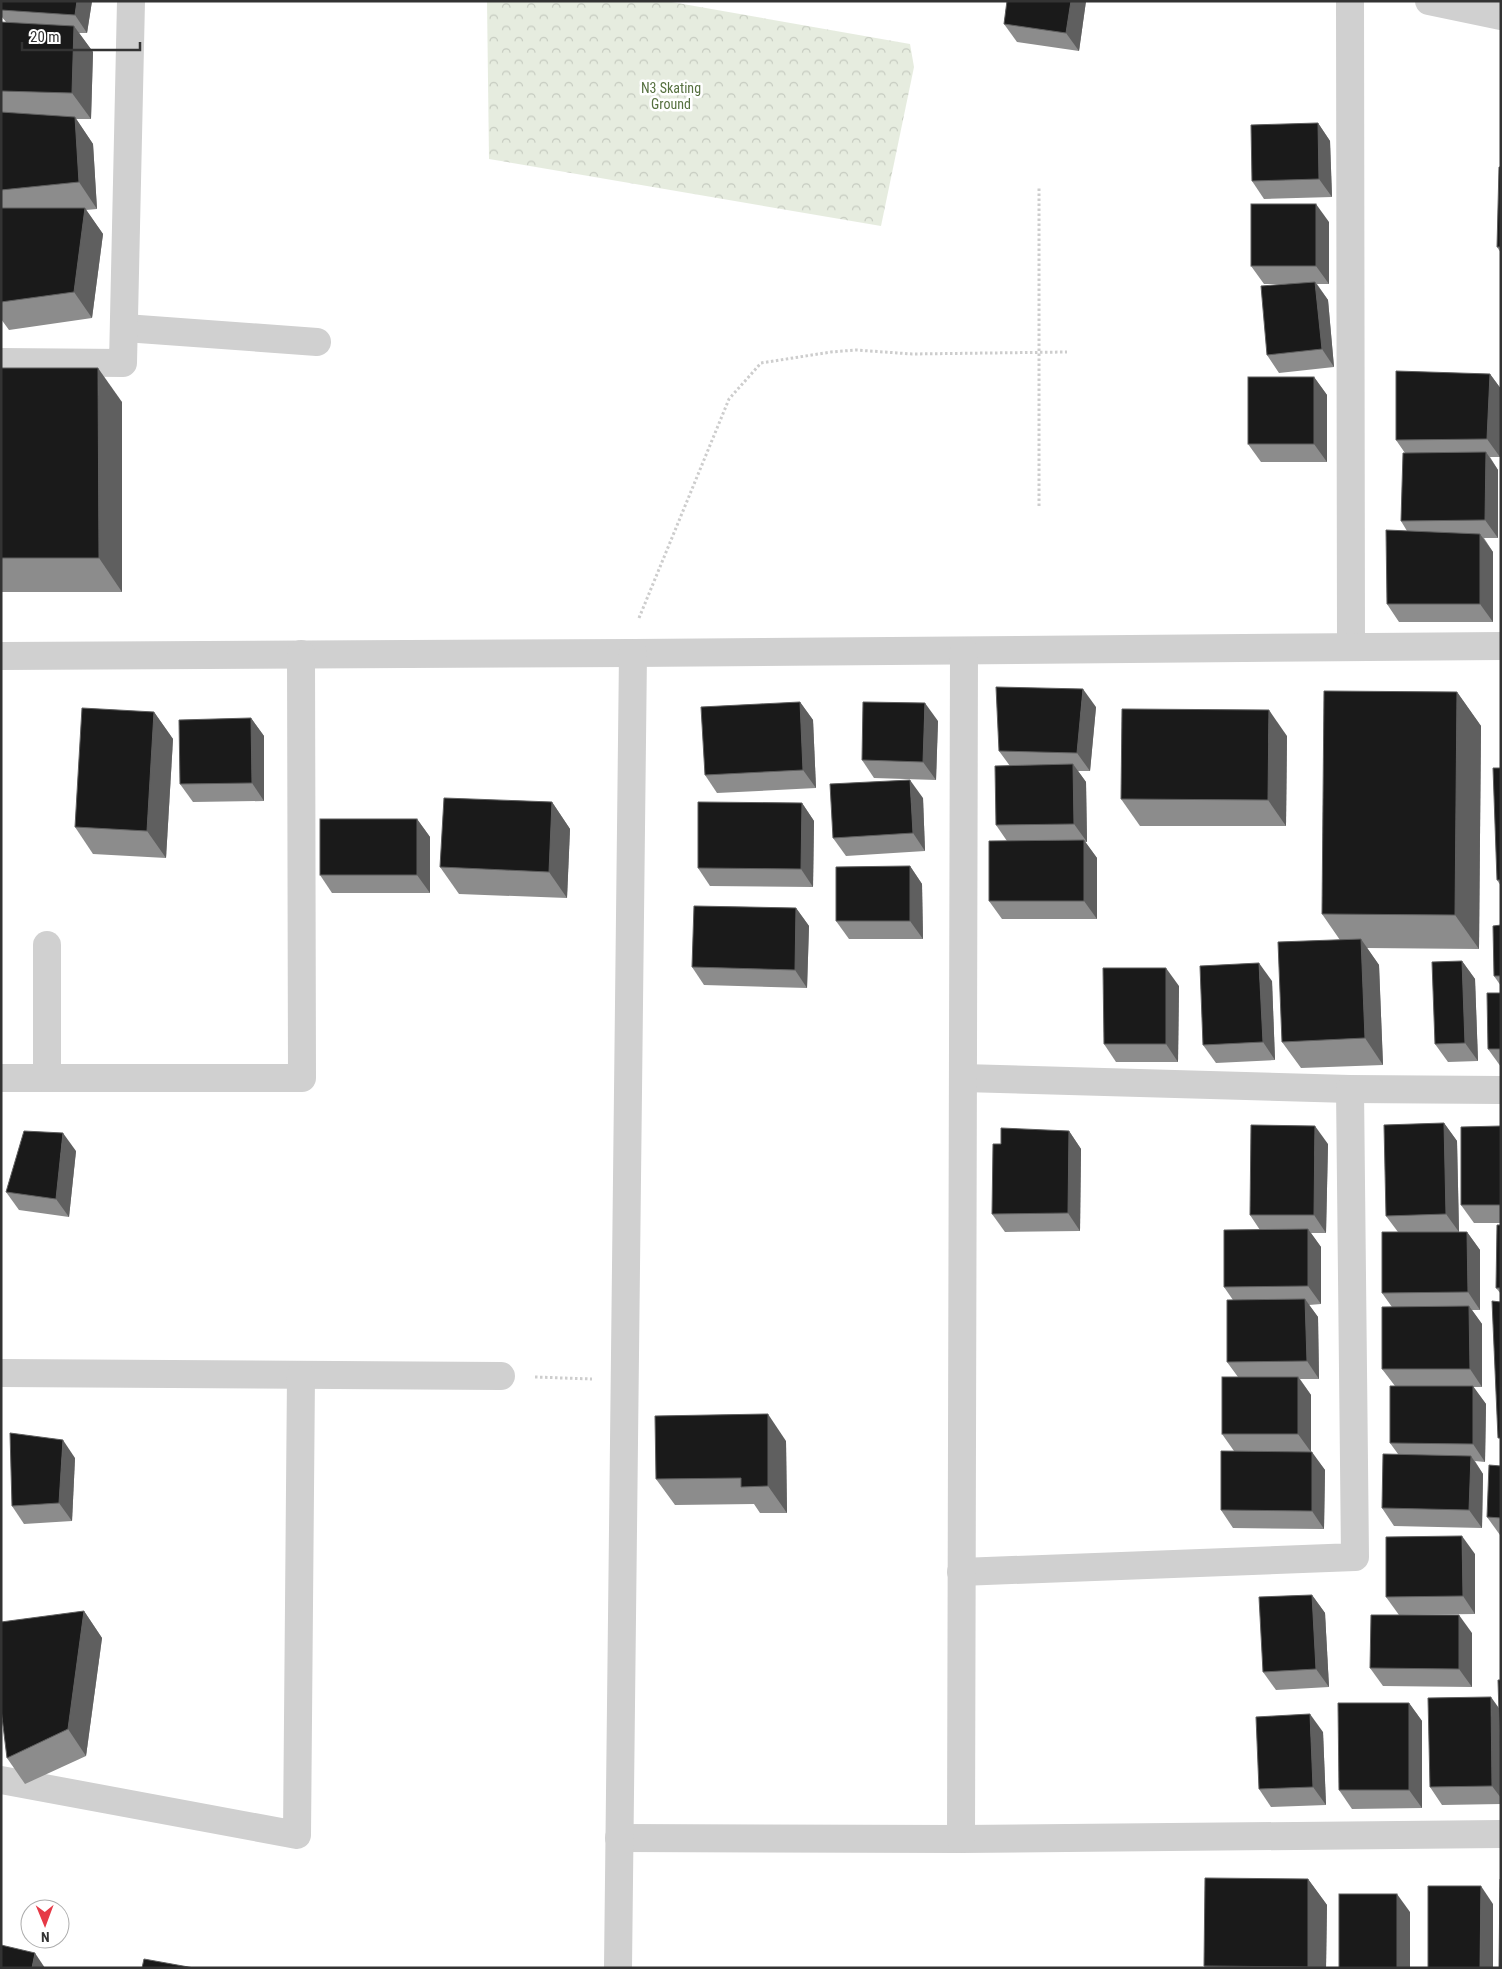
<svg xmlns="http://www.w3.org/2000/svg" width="1502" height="1969" viewBox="0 0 1502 1969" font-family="'Roboto Condensed',sans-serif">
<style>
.park{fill:url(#park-crowns)}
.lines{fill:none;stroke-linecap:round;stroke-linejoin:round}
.path{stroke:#cdcdcd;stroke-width:3;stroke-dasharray:2.5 2.5;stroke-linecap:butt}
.minor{stroke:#d0d0d0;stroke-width:28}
.wall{fill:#8c8c8c}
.shaded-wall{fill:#5f5f5f}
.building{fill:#1a1a1a;stroke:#5f5f5f}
.labels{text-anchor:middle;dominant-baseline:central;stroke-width:5;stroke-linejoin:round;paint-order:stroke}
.park-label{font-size:14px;fill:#56703f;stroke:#fff}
</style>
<defs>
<pattern id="park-crowns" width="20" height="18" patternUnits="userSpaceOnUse" patternTransform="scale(1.25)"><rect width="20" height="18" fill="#e6ecdf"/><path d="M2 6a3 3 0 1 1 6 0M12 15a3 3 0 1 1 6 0" fill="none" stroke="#c6cbc0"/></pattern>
</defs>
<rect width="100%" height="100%" fill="#fff"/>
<!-- park -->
<path class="park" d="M 487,1 L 666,1 L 910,44 L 914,67 L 881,226 L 489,159 Z"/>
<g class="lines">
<!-- path -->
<g class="path">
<path d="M 1039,506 L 1039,186"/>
<path d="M 639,618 L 729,399 L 761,363 L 831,352 L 856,350 L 912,354 L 1067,352"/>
<path d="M 535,1377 L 592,1379"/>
</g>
<!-- minor -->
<g class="minor">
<path d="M 1350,1 L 1351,647"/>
<path d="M 1429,1 L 1501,16"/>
<path d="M 125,328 L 317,342"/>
<path d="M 1,362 L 123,363 L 131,1"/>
<path d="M 1,656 L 633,653 L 1501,646"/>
<path d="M 1,1078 L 302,1078 L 301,654"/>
<path d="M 47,1078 L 47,945"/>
<path d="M 963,1078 L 1350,1089 L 1501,1090"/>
<path d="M 1,1373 L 501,1376"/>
<path d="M 961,1572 L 1355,1557 L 1350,1089"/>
<path d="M 1,1780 L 297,1835 L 301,1375"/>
<path d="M 619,1838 L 961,1839 L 1501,1834"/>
<path d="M 961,1839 L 964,651"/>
<path d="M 618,1968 L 633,653"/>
</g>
</g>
<!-- wall -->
<g class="wall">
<path d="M 1,1 L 92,1 L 87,33 L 79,33 L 93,52 L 91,119 L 76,119 L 93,144 L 97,209 L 86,210 L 103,234 L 92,318 L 9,330 L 1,319 L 1,22 L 6,22 L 1,16 Z"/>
<path d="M 1007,1 L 1086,1 L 1079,51 L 1017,42 L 1004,24 Z"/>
<path d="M 1318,123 L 1330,141 L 1332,197 L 1264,199 L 1252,181 Z"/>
<path d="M 1501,167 L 1501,253 L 1497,247 Z"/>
<path d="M 1329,222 L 1329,284 L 1317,284 L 1328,300 L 1334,367 L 1279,373 L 1267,355 L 1290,284 L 1264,284 L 1251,266 Z"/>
<path d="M 1,368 L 122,402 L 122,592 L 1,592 Z"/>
<path d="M 1490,374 L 1501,389 L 1500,457 L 1490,457 L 1498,470 L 1498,538 L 1484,538 L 1493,552 L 1493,622 L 1399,622 L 1387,604 L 1407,531 L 1401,521 L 1405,453 L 1396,440 Z"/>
<path d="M 1314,377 L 1327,395 L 1327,462 L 1261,462 L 1248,444 Z"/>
<path d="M 1457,692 L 1481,726 L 1479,949 L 1367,948 L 1379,965 L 1383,1065 L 1301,1068 L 1282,1042 L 1340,940 L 1322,914 Z"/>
<path d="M 800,702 L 813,720 L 816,788 L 717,793 L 705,775 Z"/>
<path d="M 1096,707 L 1090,771 L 1078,771 L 1086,782 L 1087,842 L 1085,842 L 1097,858 L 1097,919 L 1002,919 L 989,901 L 1007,841 L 996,825 L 1010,766 L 999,751 Z"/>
<path d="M 154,712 L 173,739 L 166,858 L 93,854 L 75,827 Z"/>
<path d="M 251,718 L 264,736 L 264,801 L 193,802 L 180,784 Z"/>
<path d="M 938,721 L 936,780 L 874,778 L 862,760 Z"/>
<path d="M 1287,736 L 1286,826 L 1140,826 L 1121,799 Z"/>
<path d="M 1501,768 L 1501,886 L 1497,880 Z"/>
<path d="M 923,798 L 925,851 L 846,856 L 833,838 Z"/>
<path d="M 552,802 L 570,829 L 567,898 L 459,894 L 440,867 Z"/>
<path d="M 802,803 L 814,821 L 813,887 L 710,886 L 698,868 Z"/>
<path d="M 417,819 L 430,837 L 430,893 L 332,893 L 320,875 Z"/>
<path d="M 910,866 L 922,884 L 923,939 L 849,939 L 836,921 Z"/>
<path d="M 796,908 L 809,926 L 807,988 L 704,985 L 692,967 Z"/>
<path d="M 1501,925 L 1501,986 L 1494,976 Z"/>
<path d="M 1462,961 L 1475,979 L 1478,1061 L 1448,1062 L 1435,1044 Z"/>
<path d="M 1272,981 L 1275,1060 L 1216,1063 L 1203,1045 Z"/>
<path d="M 1179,986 L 1178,1062 L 1116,1062 L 1104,1044 Z"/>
<path d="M 1501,993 L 1501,1067 L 1488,1049 Z"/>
<path d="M 1444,1123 L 1457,1141 L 1459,1232 L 1467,1232 L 1480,1250 L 1480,1310 L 1472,1310 L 1482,1324 L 1482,1387 L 1473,1387 L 1486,1404 L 1485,1462 L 1475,1461 L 1483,1474 L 1482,1528 L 1394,1526 L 1382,1508 L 1398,1454 L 1390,1443 L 1395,1386 L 1382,1369 L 1392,1307 L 1382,1293 L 1398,1232 L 1386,1216 Z"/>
<path d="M 1501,1126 L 1501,1223 L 1474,1223 L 1461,1205 Z"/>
<path d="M 1069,1131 L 1081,1149 L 1080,1231 L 1005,1232 L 992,1214 L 1001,1144 Z"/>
<path d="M 1328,1144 L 1326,1233 L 1311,1233 L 1321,1247 L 1321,1304 L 1309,1305 L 1318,1317 L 1319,1379 L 1300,1379 L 1311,1395 L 1311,1452 L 1325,1470 L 1324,1529 L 1233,1528 L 1221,1510 L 1234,1451 L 1222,1434 L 1238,1377 L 1227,1362 L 1233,1300 L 1224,1287 L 1260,1230 L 1250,1215 Z"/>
<path d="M 76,1151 L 69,1217 L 19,1210 L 6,1192 Z"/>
<path d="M 1501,1225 L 1501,1294 L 1496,1288 Z"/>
<path d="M 786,1441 L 787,1513 L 760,1513 L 754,1504 L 675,1505 L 656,1479 Z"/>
<path d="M 75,1458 L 72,1521 L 24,1524 L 12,1506 Z"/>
<path d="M 1501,1466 L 1501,1535 L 1500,1535 L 1487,1517 Z"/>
<path d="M 1475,1554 L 1475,1614 L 1399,1615 L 1386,1597 Z"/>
<path d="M 1312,1595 L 1325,1613 L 1329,1687 L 1276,1690 L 1263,1672 Z"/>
<path d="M 84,1611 L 102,1638 L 86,1756 L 25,1784 L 7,1758 Z"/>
<path d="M 1472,1633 L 1472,1687 L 1383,1686 L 1370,1668 Z"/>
<path d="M 1501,1680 L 1501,1804 L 1442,1805 L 1430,1787 L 1499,1708 Z"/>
<path d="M 1409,1703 L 1422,1721 L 1422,1808 L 1352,1809 L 1339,1790 Z"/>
<path d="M 1323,1732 L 1326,1805 L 1271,1807 L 1259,1789 Z"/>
<path d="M 1308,1879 L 1327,1905 L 1326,1968 L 1206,1968 L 1204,1966 Z"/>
</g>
<!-- shaded-wall -->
<g class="shaded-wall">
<path d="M 77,1 L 92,1 L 87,33 L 75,15 Z"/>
<path d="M 1071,1 L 1086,1 L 1079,51 L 1066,33 Z"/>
<path d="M 74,26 L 93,52 L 91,119 L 72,93 Z"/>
<path d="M 75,117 L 93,144 L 97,209 L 79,182 Z"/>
<path d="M 1318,123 L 1330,141 L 1332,197 L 1319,179 Z"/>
<path d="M 1316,204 L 1329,222 L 1329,284 L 1316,266 Z"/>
<path d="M 85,208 L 103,234 L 92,318 L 74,292 Z"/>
<path d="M 1315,282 L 1328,300 L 1334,367 L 1322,349 Z"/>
<path d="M 98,368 L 122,402 L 122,592 L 99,558 Z"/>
<path d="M 1490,374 L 1501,389 L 1500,457 L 1487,439 Z"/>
<path d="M 1314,377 L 1327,395 L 1327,462 L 1314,444 Z"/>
<path d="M 1486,452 L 1498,470 L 1498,538 L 1485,520 Z"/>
<path d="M 1480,534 L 1493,552 L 1493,622 L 1480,604 Z"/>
<path d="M 1083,689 L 1096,707 L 1090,771 L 1077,753 Z"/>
<path d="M 1457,692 L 1481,726 L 1479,949 L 1455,915 Z"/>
<path d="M 800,702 L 813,720 L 816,788 L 803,770 Z"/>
<path d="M 925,703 L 938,721 L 936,780 L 923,762 Z"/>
<path d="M 1269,710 L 1287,736 L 1286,826 L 1268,800 Z"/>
<path d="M 1,712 L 2,714 L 1,751 Z"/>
<path d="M 154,712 L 173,739 L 166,858 L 147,831 Z"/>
<path d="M 251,718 L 264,736 L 264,801 L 252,783 Z"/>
<path d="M 1073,764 L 1086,782 L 1087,842 L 1074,824 Z"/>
<path d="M 910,780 L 923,798 L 925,851 L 913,833 Z"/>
<path d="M 552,802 L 570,829 L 567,898 L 549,872 Z"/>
<path d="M 802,803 L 814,821 L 813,887 L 801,869 Z"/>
<path d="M 417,819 L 430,837 L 430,893 L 417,875 Z"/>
<path d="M 1084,840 L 1097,858 L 1097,919 L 1084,901 Z"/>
<path d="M 910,866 L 922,884 L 923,939 L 910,921 Z"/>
<path d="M 796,908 L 809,926 L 807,988 L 795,970 Z"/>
<path d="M 1361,939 L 1379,965 L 1383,1065 L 1365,1038 Z"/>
<path d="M 1462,961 L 1475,979 L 1478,1061 L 1465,1043 Z"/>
<path d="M 1259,963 L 1272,981 L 1275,1060 L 1263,1042 Z"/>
<path d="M 1166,968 L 1179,986 L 1178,1062 L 1166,1044 Z"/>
<path d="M 1444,1123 L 1457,1141 L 1459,1232 L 1446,1214 Z"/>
<path d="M 1315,1126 L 1328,1144 L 1326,1233 L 1314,1215 Z"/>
<path d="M 1069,1131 L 1081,1149 L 1080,1231 L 1068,1213 Z"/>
<path d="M 63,1133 L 76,1151 L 69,1217 L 56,1199 Z"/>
<path d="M 1308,1229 L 1321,1247 L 1321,1304 L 1308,1286 Z"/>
<path d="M 1467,1232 L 1480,1250 L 1480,1310 L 1468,1292 Z"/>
<path d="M 1305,1299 L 1318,1317 L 1319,1379 L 1307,1361 Z"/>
<path d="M 1469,1306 L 1482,1324 L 1482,1387 L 1470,1369 Z"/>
<path d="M 1298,1377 L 1311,1395 L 1311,1452 L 1298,1434 Z"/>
<path d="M 1473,1386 L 1486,1404 L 1485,1462 L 1473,1444 Z"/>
<path d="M 768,1414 L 786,1441 L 787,1513 L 768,1486 Z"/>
<path d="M 63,1440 L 75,1458 L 72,1521 L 59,1503 Z"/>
<path d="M 1312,1452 L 1325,1470 L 1324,1529 L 1312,1511 Z"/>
<path d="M 1471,1456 L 1483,1474 L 1482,1528 L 1469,1510 Z"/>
<path d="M 1462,1536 L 1475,1554 L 1475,1614 L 1463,1596 Z"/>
<path d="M 1312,1595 L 1325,1613 L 1329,1687 L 1316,1669 Z"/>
<path d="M 84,1611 L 102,1638 L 86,1756 L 68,1729 Z"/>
<path d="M 1459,1615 L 1472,1633 L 1472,1687 L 1459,1669 Z"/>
<path d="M 1491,1697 L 1501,1711 L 1501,1798 L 1492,1786 Z"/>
<path d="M 1409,1703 L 1422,1721 L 1422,1808 L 1409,1790 Z"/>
<path d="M 1310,1714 L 1323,1732 L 1326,1805 L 1313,1787 Z"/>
<path d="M 1308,1879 L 1327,1905 L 1326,1968 L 1309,1968 L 1308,1967 Z"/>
<path d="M 1481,1886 L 1493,1904 L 1493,1968 L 1480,1968 Z"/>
<path d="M 1397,1894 L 1410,1912 L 1410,1968 L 1397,1968 Z"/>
<path d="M 35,1953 L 45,1968 L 32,1968 Z"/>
</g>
<!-- building -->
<g class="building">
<path d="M 1,1 L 77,1 L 75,15 L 1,10 Z"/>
<path d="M 1007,1 L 1071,1 L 1066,33 L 1004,24 Z"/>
<path d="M 1,22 L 74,26 L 72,93 L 1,91 Z"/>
<path d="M 1,112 L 75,117 L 79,182 L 1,190 Z"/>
<path d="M 1318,123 L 1319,179 L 1252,181 L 1251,125 Z"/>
<path d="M 1499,167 L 1501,167 L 1501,247 L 1497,247 Z"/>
<rect x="1251" y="204" width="65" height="62"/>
<path d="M 1,208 L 85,208 L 74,292 L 1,302 Z"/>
<path d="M 1315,282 L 1322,349 L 1267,355 L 1261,286 Z"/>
<path d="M 1,368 L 98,368 L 99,558 L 1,558 Z"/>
<path d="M 1396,371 L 1490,374 L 1487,439 L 1396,440 Z"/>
<rect x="1248" y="377" width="66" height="67"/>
<path d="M 1486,452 L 1485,520 L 1401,521 L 1403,453 Z"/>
<path d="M 1386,530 L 1480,534 L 1480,604 L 1387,604 Z"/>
<path d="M 996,687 L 1083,689 L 1077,753 L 999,751 Z"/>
<path d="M 1324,691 L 1457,692 L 1455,915 L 1322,914 Z"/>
<path d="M 800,702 L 803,770 L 705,775 L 701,707 Z"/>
<path d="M 863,702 L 925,703 L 923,762 L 862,760 Z"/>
<path d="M 82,708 L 154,712 L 147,831 L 75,827 Z"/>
<path d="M 1122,709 L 1269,710 L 1268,800 L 1121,799 Z"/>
<path d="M 251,718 L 252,783 L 180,784 L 179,720 Z"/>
<path d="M 1073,764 L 1074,824 L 996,825 L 995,766 Z"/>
<path d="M 1493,768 L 1501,768 L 1501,880 L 1497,880 Z"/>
<path d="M 910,780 L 913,833 L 833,838 L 830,784 Z"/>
<path d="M 444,798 L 552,802 L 549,872 L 440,867 Z"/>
<path d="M 698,802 L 802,803 L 801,869 L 698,868 Z"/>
<rect x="320" y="819" width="97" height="56"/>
<path d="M 1084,840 L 1084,901 L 989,901 L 989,841 Z"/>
<path d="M 910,866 L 910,921 L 836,921 L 836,867 Z"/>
<path d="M 694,906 L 796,908 L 795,970 L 692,967 Z"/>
<path d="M 1501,925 L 1501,976 L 1494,976 L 1493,926 Z"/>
<path d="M 1361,939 L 1365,1038 L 1282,1042 L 1278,942 Z"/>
<path d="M 1462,961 L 1465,1043 L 1435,1044 L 1432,962 Z"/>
<path d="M 1259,963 L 1263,1042 L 1203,1045 L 1200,966 Z"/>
<path d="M 1103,968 L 1166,968 L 1166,1044 L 1104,1044 Z"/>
<path d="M 1487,993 L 1501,993 L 1501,1049 L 1488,1049 Z"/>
<path d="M 1444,1123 L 1446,1214 L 1386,1216 L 1384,1125 Z"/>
<path d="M 1251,1125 L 1315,1126 L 1314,1215 L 1250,1215 Z"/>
<path d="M 1501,1126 L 1501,1205 L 1461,1205 L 1461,1127 Z"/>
<path d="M 1001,1128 L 1069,1131 L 1068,1213 L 992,1214 L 993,1144 L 1001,1144 Z"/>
<path d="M 24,1131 L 63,1133 L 56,1199 L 6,1192 Z"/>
<path d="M 1497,1225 L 1501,1225 L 1501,1288 L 1496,1288 Z"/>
<path d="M 1308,1229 L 1308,1286 L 1224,1287 L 1224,1230 Z"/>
<path d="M 1382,1232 L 1467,1232 L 1468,1292 L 1382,1293 Z"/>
<path d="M 1305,1299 L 1307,1361 L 1227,1362 L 1227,1300 Z"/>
<path d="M 1492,1301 L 1501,1302 L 1501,1438 L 1498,1438 Z"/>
<path d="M 1469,1306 L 1470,1369 L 1382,1369 L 1382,1307 Z"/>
<rect x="1222" y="1377" width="76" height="57"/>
<path d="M 1390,1386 L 1473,1386 L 1473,1444 L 1390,1443 Z"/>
<path d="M 768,1414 L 768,1486 L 741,1487 L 741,1478 L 656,1479 L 655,1416 Z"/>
<path d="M 10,1433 L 63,1440 L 59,1503 L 12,1506 Z"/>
<path d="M 1221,1451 L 1312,1452 L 1312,1511 L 1221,1510 Z"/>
<path d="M 1383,1454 L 1471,1456 L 1469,1510 L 1382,1508 Z"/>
<path d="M 1489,1465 L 1501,1466 L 1501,1518 L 1487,1517 Z"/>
<path d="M 1462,1536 L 1463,1596 L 1386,1597 L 1386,1537 Z"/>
<path d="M 1312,1595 L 1316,1669 L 1263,1672 L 1259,1597 Z"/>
<path d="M 84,1611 L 68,1729 L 7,1758 L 1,1709 L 1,1622 Z"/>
<path d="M 1371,1615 L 1459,1615 L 1459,1669 L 1370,1668 Z"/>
<path d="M 1498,1680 L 1501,1680 L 1501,1783 Z"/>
<path d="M 1491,1697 L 1492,1786 L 1430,1787 L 1428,1698 Z"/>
<path d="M 1338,1703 L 1409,1703 L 1409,1790 L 1339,1790 Z"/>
<path d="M 1310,1714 L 1313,1787 L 1259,1789 L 1256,1717 Z"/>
<path d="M 1205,1878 L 1308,1879 L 1308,1967 L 1204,1966 Z"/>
<path d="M 1500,1879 L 1501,1879 L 1501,1968 L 1499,1968 Z"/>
<path d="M 1428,1886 L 1481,1886 L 1480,1968 L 1428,1968 Z"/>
<rect x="1339" y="1894" width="58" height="74"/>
<path d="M 1,1945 L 35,1953 L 32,1968 L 1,1968 Z"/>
<path d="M 144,1959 L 194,1968 L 142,1968 Z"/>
</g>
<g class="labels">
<!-- park labels -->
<g class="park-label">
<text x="671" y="88">N3 Skating<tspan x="671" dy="16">Ground</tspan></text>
</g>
</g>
<!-- border -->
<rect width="1502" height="1969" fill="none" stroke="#333333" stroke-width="5"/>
<!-- north arrow -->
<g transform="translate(45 1924) rotate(179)"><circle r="24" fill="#ffffff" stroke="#adadad"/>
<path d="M0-4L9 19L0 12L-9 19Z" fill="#e63946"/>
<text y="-8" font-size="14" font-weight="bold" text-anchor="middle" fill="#333333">N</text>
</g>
<!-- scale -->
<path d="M22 42v8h118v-8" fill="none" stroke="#333333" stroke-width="2.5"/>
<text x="30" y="42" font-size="15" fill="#333333" stroke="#ffffff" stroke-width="4" paint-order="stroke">20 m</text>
</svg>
